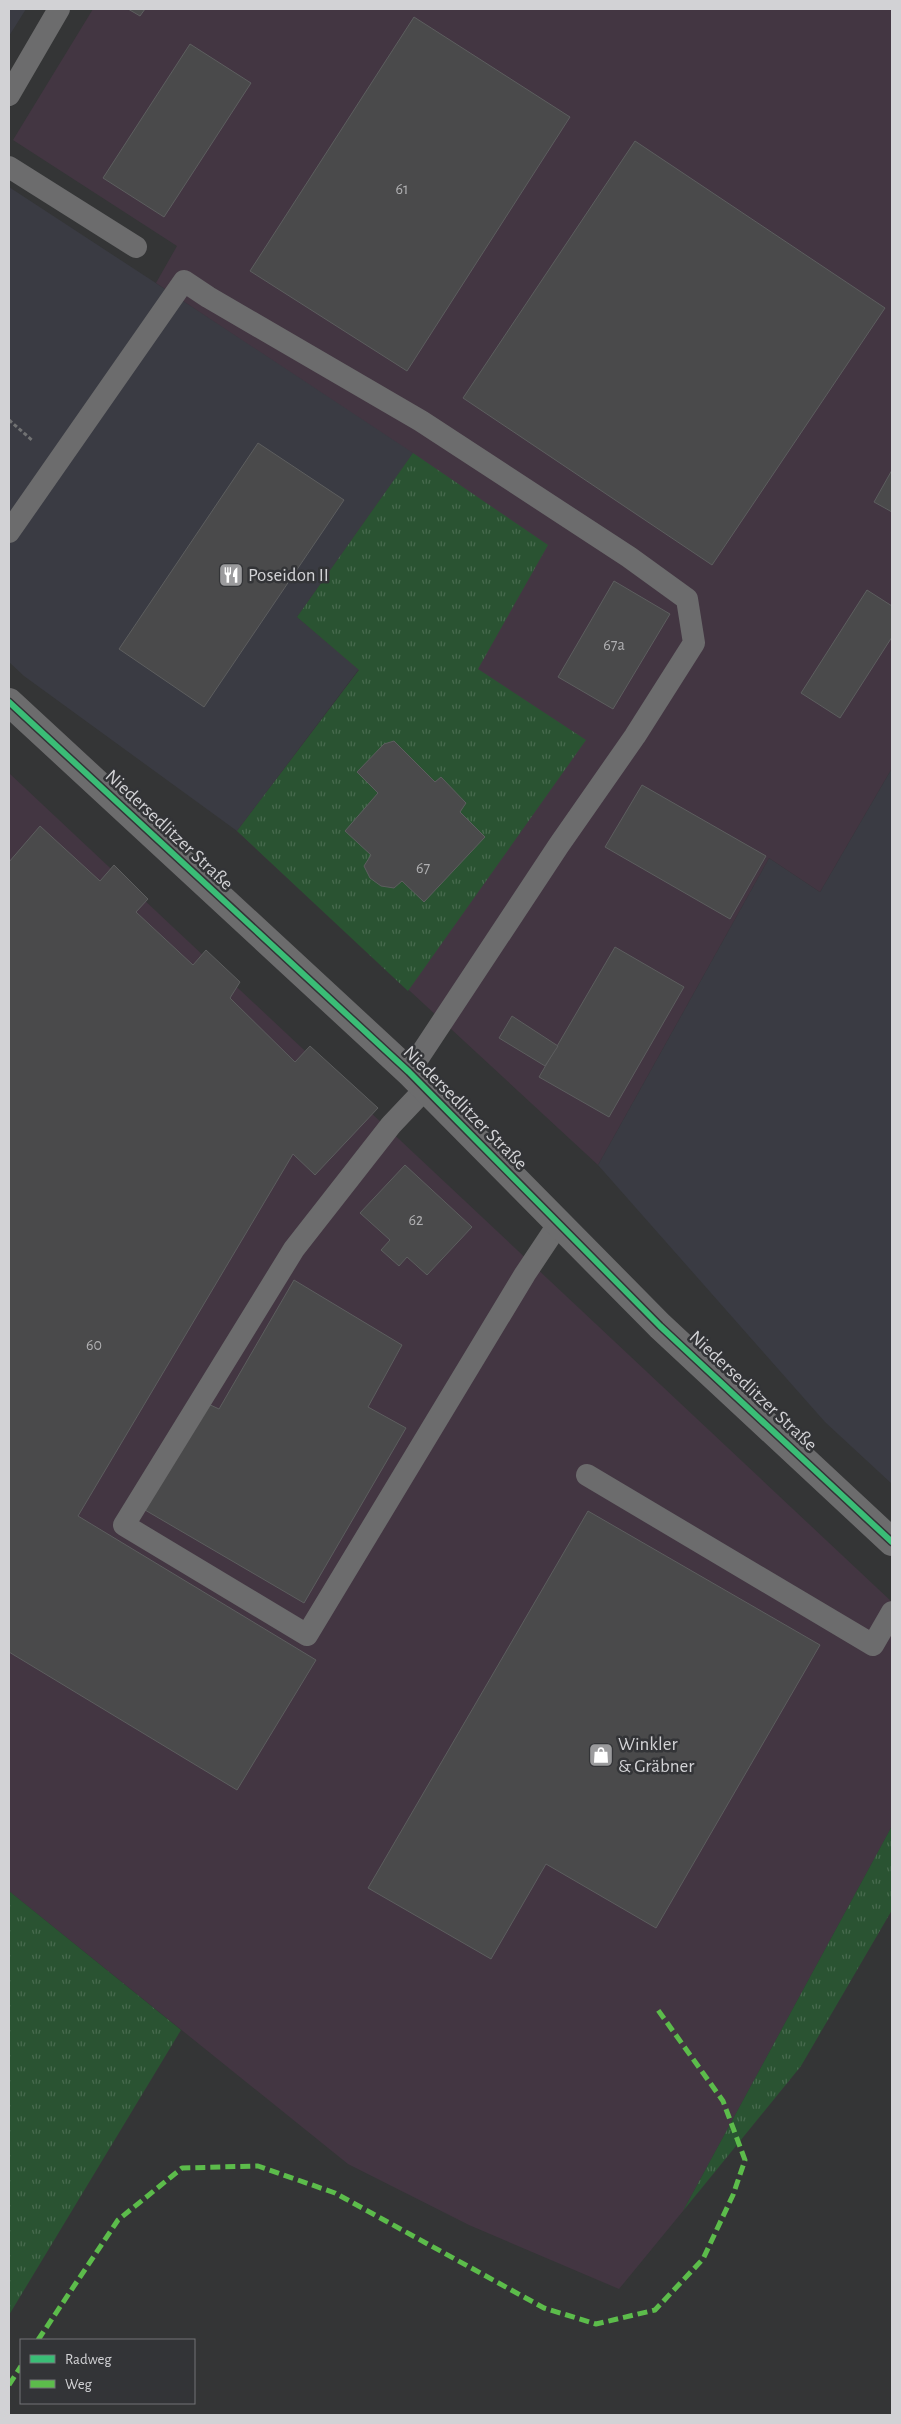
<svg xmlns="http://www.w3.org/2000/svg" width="901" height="2424" viewBox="0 0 901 2424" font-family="'Alegreya Sans',sans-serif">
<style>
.built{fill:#3a3b43}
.industrial{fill:#433642}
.grass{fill:url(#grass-tufts)}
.building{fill:#4a4a4b;stroke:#5d5e5f}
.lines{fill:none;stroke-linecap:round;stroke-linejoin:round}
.path{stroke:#717273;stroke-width:3;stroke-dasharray:4 2.5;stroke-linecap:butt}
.service{stroke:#6c6c6d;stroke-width:22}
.minor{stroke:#6c6c6d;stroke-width:28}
.quiet{stroke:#5cbc4b;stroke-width:5;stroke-dasharray:10 5;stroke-linecap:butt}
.cycleway-casing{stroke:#333437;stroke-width:9}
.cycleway{stroke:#3abd76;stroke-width:6}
.labels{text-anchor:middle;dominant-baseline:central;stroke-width:5;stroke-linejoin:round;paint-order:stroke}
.number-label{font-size:16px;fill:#b0b0b2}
.poi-label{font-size:19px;fill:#d2d2d5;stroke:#333437;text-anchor:start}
.street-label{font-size:19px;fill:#d2d2d5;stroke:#333437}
</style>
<defs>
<pattern id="grass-tufts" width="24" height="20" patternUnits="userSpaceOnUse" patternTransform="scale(1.25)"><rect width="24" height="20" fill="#2a5332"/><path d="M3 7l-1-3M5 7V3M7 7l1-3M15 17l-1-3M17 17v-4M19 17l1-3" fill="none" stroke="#486b4f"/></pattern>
</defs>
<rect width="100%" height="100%" fill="#343536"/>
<!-- built -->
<g class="built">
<path d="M 9,9 L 26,9 L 9,36 Z"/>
<path d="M 9,187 L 414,452 L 297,617 L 359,669 L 237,831 L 24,676 L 9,662 Z"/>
<path d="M 892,768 L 892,1484 L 825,1422 L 598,1165 L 769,858 L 820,892 Z"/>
</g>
<!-- industrial -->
<g class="industrial">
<path d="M 93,9 L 892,9 L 892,768 L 820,892 L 769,858 L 598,1165 L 237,831 L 359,670 L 297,617 L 413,453 L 156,283 L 177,246 L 13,140 Z"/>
<path d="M 9,773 L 892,1602 L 892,1826 L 683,2211 L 619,2289 L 469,2225 L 348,2164 L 9,1891 Z"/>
</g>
<!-- grass -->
<g class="grass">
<path d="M 413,453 L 548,545 L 478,669 L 586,740 L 408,991 L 237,831 L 359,670 L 297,617 Z"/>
<path d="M 892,1826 L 892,1910 L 801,2066 L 683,2211 Z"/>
<path d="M 9,1891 L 181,2030 L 9,2315 Z"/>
</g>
<!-- building -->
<g class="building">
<path d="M 128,9 L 145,9 L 140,16 Z"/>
<path d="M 414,17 L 570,117 L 407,371 L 250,271 Z"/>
<path d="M 190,44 L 251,83 L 164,217 L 103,178 Z"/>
<path d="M 635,141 L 885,308 L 712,565 L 463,398 Z"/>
<path d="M 258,443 L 344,500 L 204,707 L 119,649 Z"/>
<path d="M 892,470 L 892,512 L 874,502 Z"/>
<path d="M 614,581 L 670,614 L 613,709 L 558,677 Z"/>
<path d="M 867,590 L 892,606 L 892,637 L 840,718 L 801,693 Z"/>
<path d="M 394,741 L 435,782 L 441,777 L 466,803 L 460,812 L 485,837 L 424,902 L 402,881 L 394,888 L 381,886 L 370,878 L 364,866 L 371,855 L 345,831 L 378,793 L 357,772 L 384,744 Z"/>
<path d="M 642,785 L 766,856 L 730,919 L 605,847 Z"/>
<path d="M 40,826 L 100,881 L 114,865 L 148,899 L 136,912 L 193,965 L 206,950 L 240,982 L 230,998 L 295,1062 L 310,1046 L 378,1108 L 315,1175 L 293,1154 L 78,1516 L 316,1660 L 237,1790 L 9,1652 L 9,862 Z"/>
<path d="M 615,947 L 684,987 L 609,1117 L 539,1077 Z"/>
<path d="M 512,1016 L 558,1046 L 545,1066 L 499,1038 Z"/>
<path d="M 405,1165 L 472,1227 L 427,1275 L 407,1257 L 399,1266 L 381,1250 L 390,1240 L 360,1213 Z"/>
<path d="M 294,1280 L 402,1345 L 368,1407 L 406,1428 L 304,1603 L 145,1510 L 206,1403 L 219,1409 Z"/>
<path d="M 588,1511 L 820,1645 L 656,1928 L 546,1864 L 491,1959 L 368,1888 Z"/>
</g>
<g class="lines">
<!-- path -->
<path class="path" d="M 9,420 L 33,441"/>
<!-- service -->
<g class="service">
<path d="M 9,95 L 59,9"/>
<path d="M 9,167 L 136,247"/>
<path d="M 9,532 L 184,281 L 208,297 L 421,421 L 629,557 L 687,599 L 694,643 L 635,736 L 559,845 L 409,1072"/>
<path d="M 426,1088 L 391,1125 L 294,1249 L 124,1525 L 307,1635 L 525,1274 L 559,1223"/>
<path d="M 587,1475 L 873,1645 L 892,1612"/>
</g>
<!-- minor -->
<path class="minor" d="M 9,702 L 409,1072 L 660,1326 L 892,1542"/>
<!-- quiet -->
<g class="quiet">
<path d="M 38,2340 L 118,2220 L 182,2168 L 258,2166 L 335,2193 L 544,2308 L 596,2324 L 655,2310 L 703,2259 L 733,2195 L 745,2160 L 723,2101 L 658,2010"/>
<path d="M 9,2385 L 21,2366"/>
</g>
<defs>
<path id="cycleway" d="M 9,702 L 409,1072 L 660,1326 L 892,1542"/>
</defs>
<!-- cycleway casing -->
<use href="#cycleway" class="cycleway-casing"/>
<!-- cycleway -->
<use href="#cycleway" class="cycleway"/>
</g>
<!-- icons -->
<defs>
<symbol id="restaurant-square" viewBox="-11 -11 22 22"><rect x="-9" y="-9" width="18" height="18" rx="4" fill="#9b9b9d" stroke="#333437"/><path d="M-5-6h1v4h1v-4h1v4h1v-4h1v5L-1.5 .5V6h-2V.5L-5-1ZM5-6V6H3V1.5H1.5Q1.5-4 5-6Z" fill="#fff"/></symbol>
<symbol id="shop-square" viewBox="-11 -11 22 22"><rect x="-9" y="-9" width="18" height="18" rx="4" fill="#9b9b9d" stroke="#333437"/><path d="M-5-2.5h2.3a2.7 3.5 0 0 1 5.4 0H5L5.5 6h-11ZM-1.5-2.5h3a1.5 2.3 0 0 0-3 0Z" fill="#fff"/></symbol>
</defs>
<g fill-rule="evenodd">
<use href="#restaurant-square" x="217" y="561" width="28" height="28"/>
<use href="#shop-square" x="587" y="1741" width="28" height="28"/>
</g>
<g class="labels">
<!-- number labels -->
<g class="number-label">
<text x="402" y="189">61</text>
<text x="614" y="645">67a</text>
<text x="423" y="868">67</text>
<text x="416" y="1220">62</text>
<text x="94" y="1345">60</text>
</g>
<!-- poi labels -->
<g class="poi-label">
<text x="248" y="575">Poseidon II</text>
<text x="618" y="1744">Winkler<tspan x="618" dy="22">&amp; Gräbner</tspan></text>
</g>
<!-- street labels -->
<g class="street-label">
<text transform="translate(169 830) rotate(43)">Niedersedlitzer Straße</text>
<text transform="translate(465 1108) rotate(45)">Niedersedlitzer Straße</text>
<text transform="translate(753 1391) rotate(43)">Niedersedlitzer Straße</text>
</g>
</g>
<!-- border -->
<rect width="901" height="2424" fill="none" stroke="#d2d2d5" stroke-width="20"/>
<!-- legend -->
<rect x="20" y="2339" width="175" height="65" fill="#333437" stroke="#737376"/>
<rect x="30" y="2355" width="25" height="8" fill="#3abd76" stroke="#737376"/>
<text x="65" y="2364" font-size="15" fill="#d2d2d5">Radweg</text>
<rect x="30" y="2380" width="25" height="8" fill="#5cbc4b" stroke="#737376"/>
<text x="65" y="2389" font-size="15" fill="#d2d2d5">Weg</text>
</svg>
